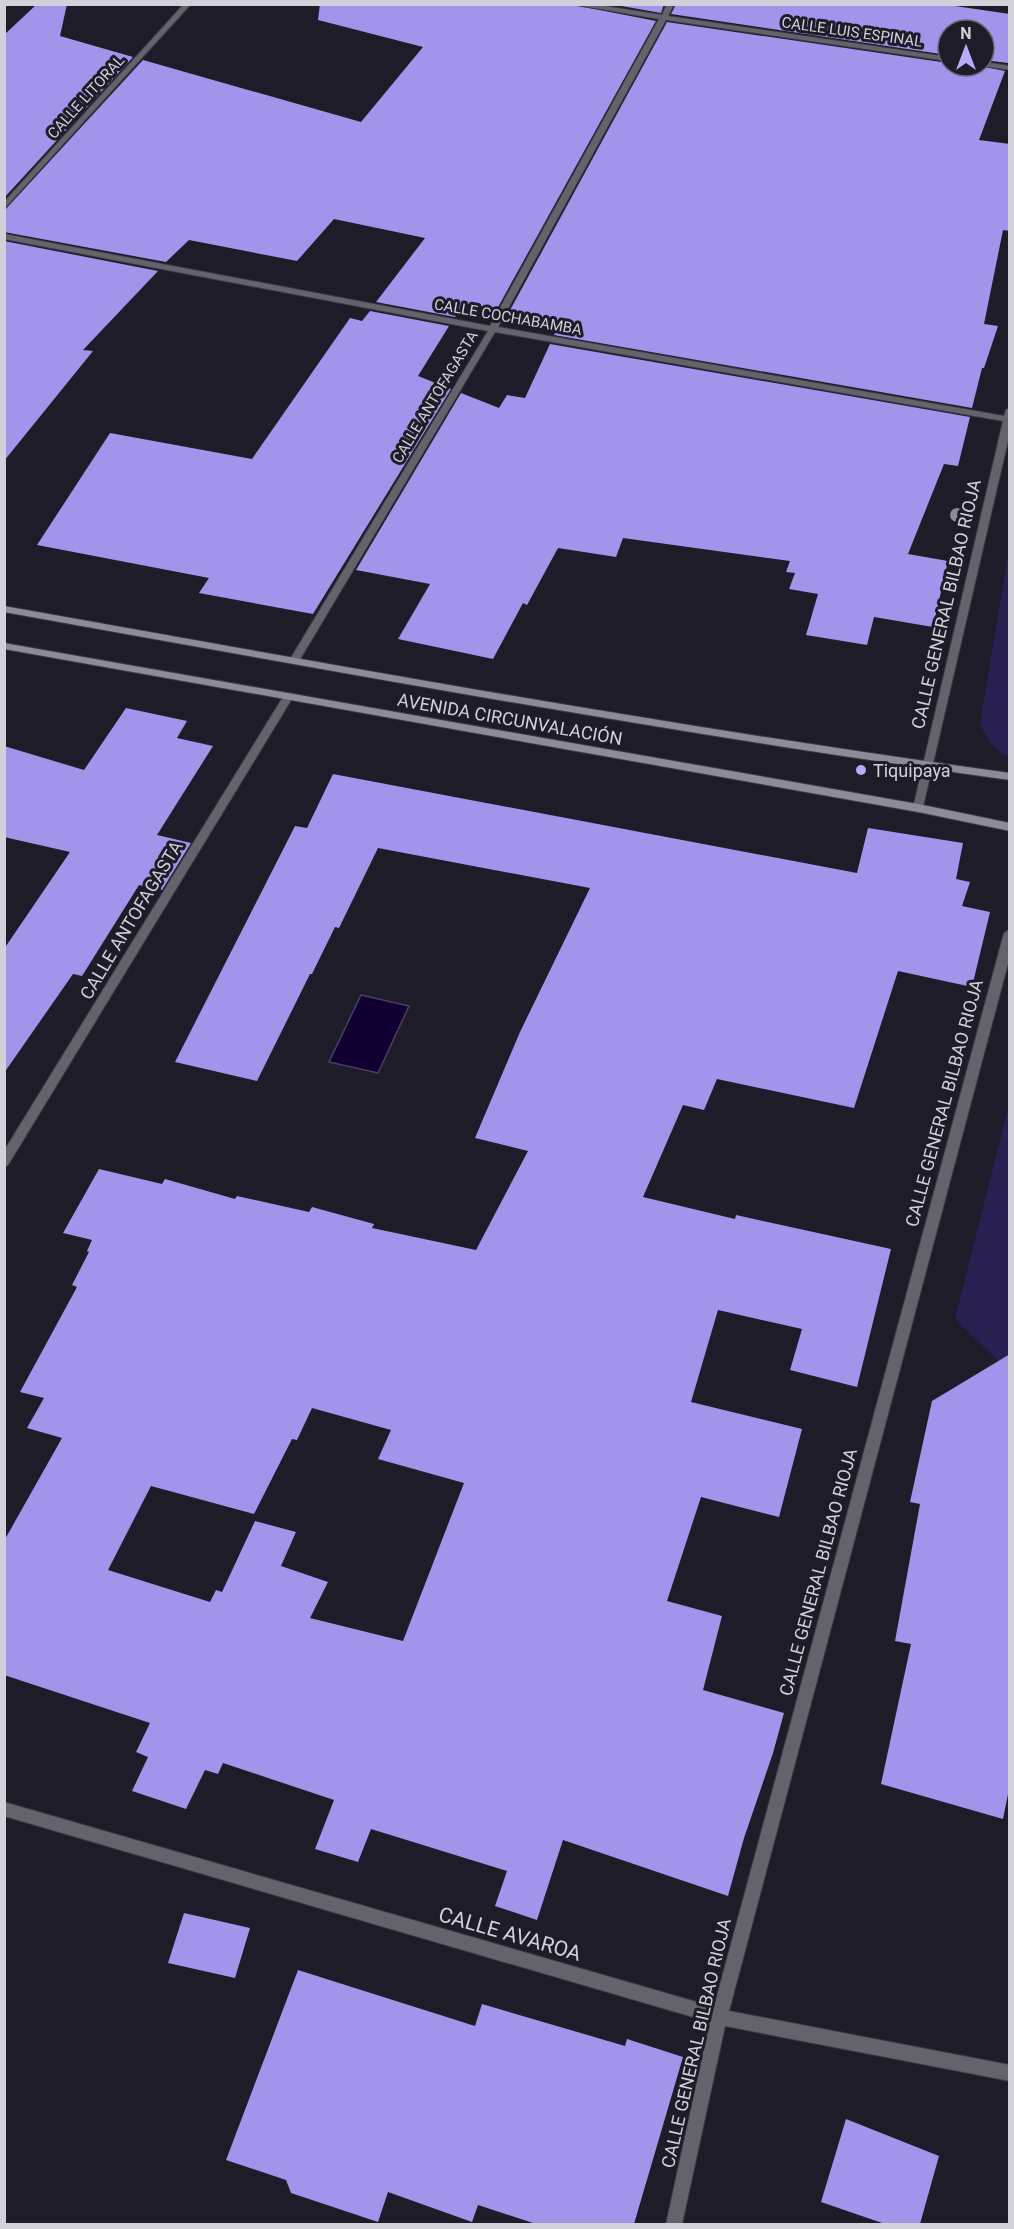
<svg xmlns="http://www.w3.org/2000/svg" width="1014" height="2229" viewBox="0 0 1014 2229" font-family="Roboto,sans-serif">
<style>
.green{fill:#2a1f51}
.water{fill:#100032;stroke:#4a3f64;stroke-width:1.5}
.building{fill:#a194ea;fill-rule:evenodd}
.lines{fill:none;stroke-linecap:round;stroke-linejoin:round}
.street-casing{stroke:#3b3945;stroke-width:2}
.secondary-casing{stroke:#3b3945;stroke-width:2}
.street{fill:#64636b;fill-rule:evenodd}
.secondary{fill:#8c8b97;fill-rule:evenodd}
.tree{fill:#8a889a}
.poi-dot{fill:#b6acf8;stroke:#1e1c29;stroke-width:2}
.labels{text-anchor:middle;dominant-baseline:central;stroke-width:6;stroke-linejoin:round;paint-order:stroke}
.far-street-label{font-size:15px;fill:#d2d1da;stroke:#1e1c29}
.street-label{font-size:18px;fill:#d2d1da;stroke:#1e1c29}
.poi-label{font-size:18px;fill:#d2d1da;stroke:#1e1c29;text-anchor:start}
.near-street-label{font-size:21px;fill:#d2d1da;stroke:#1e1c29}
</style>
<rect width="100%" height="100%" fill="#1e1c29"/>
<!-- green -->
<g class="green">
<path d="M 1009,549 L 1009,757 C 994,751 987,738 980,724 Z"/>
<path d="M 1009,1105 L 1009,1371 L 955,1319 Z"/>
</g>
<!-- water -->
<path class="water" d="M 361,995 L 409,1006 L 378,1073 L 329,1062 Z"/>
<!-- building -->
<g class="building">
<path d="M 37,4 L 67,4 L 60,36 L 133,57 L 4,198 L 4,35 Z"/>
<path d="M 320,4 L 569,4 L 656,21 L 497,309 L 464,303 L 455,317 L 376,302 L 425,238 L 334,219 L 297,261 L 189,240 L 166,262 L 4,232 L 4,211 L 143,60 L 361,122 L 423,47 L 318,20 Z"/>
<path d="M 610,4 L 664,4 L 661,13 Z"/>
<path d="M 676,4 L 941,4 L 1010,14 L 1010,59 L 1008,63 L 984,60 L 984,30 L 948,30 L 948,55 L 671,14 Z"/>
<path d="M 667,22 L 948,63 L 948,66 L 981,66 L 1005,71 L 979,140 L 1010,144 L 1010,231 L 1003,230 L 984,324 L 998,326 L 984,368 L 982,368 L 972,408 L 554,335 L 560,322 L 509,312 Z"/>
<path d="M 4,241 L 158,271 L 83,350 L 93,351 L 4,461 Z"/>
<path d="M 370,311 L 449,326 L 418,376 L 451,389 L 313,614 L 199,593 L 209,578 L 37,545 L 110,433 L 252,459 L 350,318 L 362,321 Z"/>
<path d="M 550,344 L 970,417 L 958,466 L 944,464 L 908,554 L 948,561 L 933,627 L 874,617 L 867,645 L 806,635 L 818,594 L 789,589 L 795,573 L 786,572 L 790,561 L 623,538 L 616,557 L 558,548 L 527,605 L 523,603 L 493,659 L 398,639 L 430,584 L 356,570 L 461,393 L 499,408 L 507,395 L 525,398 Z"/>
<path d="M 126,708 L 187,721 L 177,738 L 213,746 L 157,835 L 191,843 L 162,890 L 139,885 L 82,976 L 73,974 L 4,1073 L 4,949 L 70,852 L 4,837 L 4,746 L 84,770 Z"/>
<path d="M 333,774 L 857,873 L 868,828 L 963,843 L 956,879 L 970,882 L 962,906 L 990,912 L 972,987 L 898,971 L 854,1108 L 717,1079 L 704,1110 L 683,1105 L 643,1197 L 735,1219 L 736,1215 L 891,1249 L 857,1387 L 790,1370 L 802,1329 L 718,1310 L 691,1402 L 802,1429 L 779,1517 L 701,1497 L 667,1601 L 722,1616 L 703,1690 L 784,1713 L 773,1753 L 744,1838 L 728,1896 L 563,1840 L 537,1920 L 495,1906 L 507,1871 L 371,1829 L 358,1862 L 315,1849 L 334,1800 L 223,1763 L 218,1774 L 205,1770 L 186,1809 L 132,1791 L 148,1757 L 136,1752 L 150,1723 L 4,1675 L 4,1541 L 62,1438 L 27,1428 L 44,1398 L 20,1392 L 77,1287 L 72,1285 L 89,1252 L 87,1251 L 92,1240 L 63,1233 L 99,1169 L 162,1184 L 165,1179 L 235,1199 L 237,1196 L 309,1212 L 312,1207 L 374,1224 L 372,1228 L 476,1250 L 528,1151 L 475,1138 L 520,1032 L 590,888 L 378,848 L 339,928 L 335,927 L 312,974 L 310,974 L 257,1081 L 175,1062 L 295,826 L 307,828 ZM 312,1408 L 391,1430 L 378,1459 L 464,1483 L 403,1641 L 310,1618 L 328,1582 L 281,1566 L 296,1532 L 255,1521 L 222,1592 L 216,1590 L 210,1602 L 108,1570 L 151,1486 L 254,1514 L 292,1439 L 297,1440 Z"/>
<path d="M 1010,1354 L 1010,1784 L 1003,1819 L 881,1784 L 911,1644 L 895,1641 L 920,1504 L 910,1502 L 932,1401 Z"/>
<path d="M 184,1913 L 250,1928 L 235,1978 L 168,1963 Z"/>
<path d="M 298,1970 L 475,2026 L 482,2004 L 625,2046 L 627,2039 L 683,2057 L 634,2224 L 536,2224 L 478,2205 L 472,2222 L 388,2192 L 378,2222 L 291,2193 L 286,2180 L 226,2160 Z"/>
<path d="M 846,2119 L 939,2156 L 920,2224 L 885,2224 L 821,2202 Z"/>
</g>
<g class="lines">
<defs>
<g id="street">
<path d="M 184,4 L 191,4 L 4,209 L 4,202 Z"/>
<path d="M 571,4 L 592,4 L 662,15 L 667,4 L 674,4 L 668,16 L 948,57 L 948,61 L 666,20 L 498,327 L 1004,416 L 1006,410 L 1010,407 L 1010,432 L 922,811 L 918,812 L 913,808 L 1003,421 L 495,332 L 299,661 L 294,664 L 289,661 L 488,331 L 4,239 L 4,234 L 490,326 L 659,19 Z"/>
<path d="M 984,62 L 1010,66 L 1010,70 L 983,66 Z"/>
<path d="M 288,694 L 293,697 L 8,1165 L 4,1167 L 4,1151 L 283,697 Z"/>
<path d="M 1010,929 L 1010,956 L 729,2011 L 1010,2065 L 1010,2081 L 725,2026 L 682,2224 L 666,2224 L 710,2022 L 4,1816 L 4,1802 L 714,2007 L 1004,933 Z"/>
</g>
<g id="secondary">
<path d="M 4,606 C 339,666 673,727 1010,773 L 1010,780 C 674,734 338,672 4,612 Z"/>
<path d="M 4,643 L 918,804 L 1010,823 L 1010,831 L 918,812 L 4,649 Z"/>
</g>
</defs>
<!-- street casing -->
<use href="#street" class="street-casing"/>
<!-- secondary casing -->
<use href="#secondary" class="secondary-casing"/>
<!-- street -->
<use href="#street" class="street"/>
<!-- secondary -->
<use href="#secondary" class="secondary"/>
</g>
<!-- trees -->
<circle class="tree" cx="957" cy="515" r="7"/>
<!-- markers -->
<circle class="poi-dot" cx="861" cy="770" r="6"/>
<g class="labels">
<!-- far-street labels -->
<g class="far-street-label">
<text transform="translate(852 32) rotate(8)">CALLE LUIS ESPINAL</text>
<text transform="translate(86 97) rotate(-48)">CALLE LITORAL</text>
<text transform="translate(508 317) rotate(10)">CALLE COCHABAMBA</text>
<text transform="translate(435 397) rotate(-59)">CALLE ANTOFAGASTA</text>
</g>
<!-- street labels -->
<g class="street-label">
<text transform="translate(946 604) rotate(-77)">CALLE GENERAL BILBAO RIOJA</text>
<text transform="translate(510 719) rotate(10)">AVENIDA CIRCUNVALACIÓN</text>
<text transform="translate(131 920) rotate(-59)">CALLE ANTOFAGASTA</text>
<text transform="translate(944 1103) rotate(-75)">CALLE GENERAL BILBAO RIOJA</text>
<text transform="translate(818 1572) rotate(-75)">CALLE GENERAL BILBAO RIOJA</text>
<text transform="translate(696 2043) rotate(-77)">CALLE GENERAL BILBAO RIOJA</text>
</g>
<!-- poi labels -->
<g class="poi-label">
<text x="873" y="770">Tiquipaya</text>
</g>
<!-- near-street labels -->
<g class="near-street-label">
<text transform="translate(510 1934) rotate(16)">CALLE AVAROA</text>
</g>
</g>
<!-- border -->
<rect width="1014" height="2229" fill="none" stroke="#d2d1da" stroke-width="12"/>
<!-- north arrow -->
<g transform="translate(966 48)"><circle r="28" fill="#1e1c29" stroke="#666470" stroke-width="1.5"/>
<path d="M0-4.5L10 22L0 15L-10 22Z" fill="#b6acf8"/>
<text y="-9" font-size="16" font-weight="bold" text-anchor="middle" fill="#d2d1da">N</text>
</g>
</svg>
